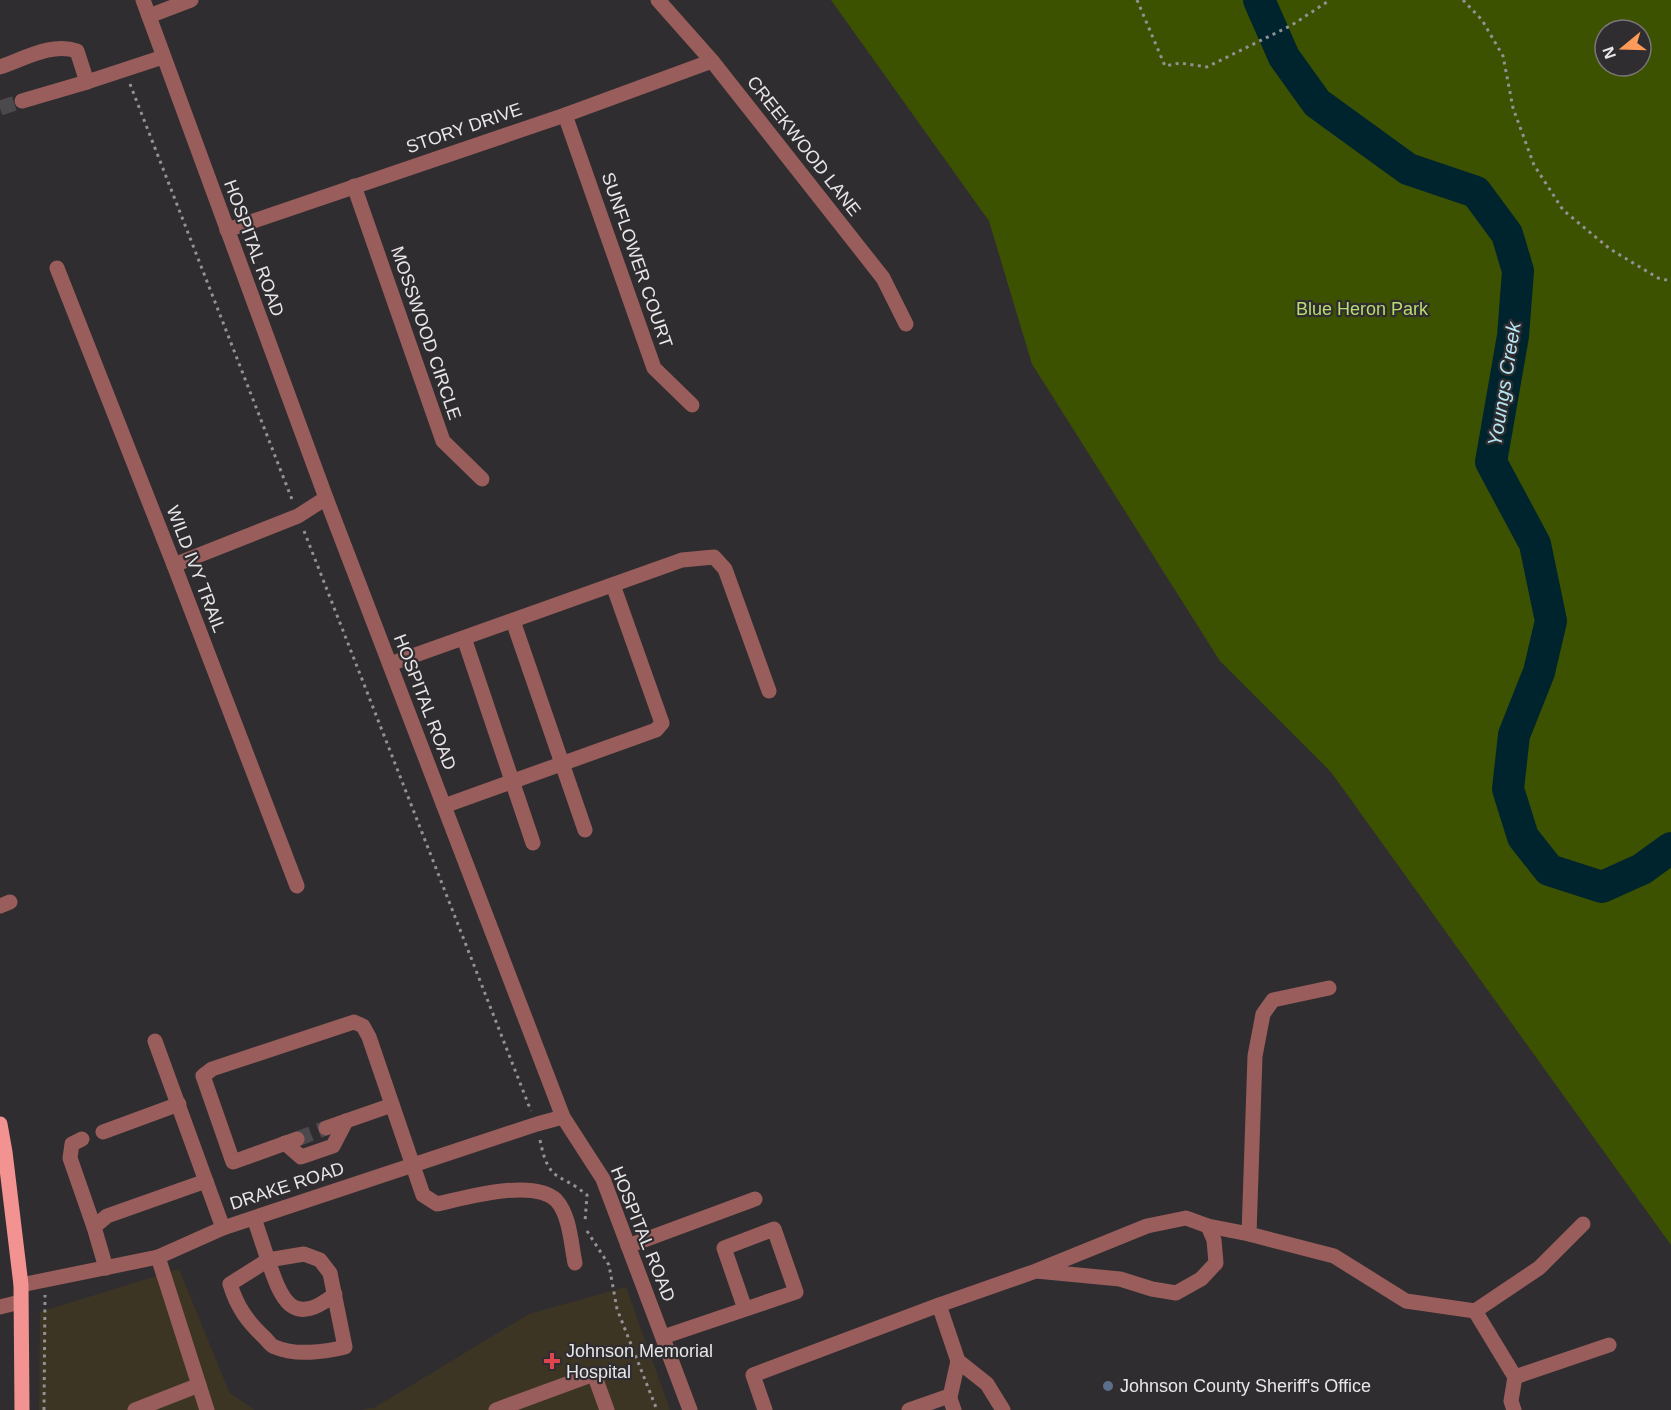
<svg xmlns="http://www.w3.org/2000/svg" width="1671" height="1410" viewBox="0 0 1671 1410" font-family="Arial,sans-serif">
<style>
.medical{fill:#3d3524}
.green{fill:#3d5200;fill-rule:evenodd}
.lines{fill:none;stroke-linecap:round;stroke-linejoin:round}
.river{stroke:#00242d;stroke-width:32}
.minor-tunnel{stroke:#4c494c;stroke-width:15;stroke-dasharray:15 8;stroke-linecap:butt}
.path{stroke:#939193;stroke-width:3;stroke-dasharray:3 4.5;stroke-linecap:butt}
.minor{stroke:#995e5c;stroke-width:15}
.major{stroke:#f39391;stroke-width:15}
.health-dot{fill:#e0444e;stroke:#302d30;stroke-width:2}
.service-dot{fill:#5c6f8a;stroke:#302d30;stroke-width:2}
.labels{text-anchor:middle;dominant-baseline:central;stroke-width:4.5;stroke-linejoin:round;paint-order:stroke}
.street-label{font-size:18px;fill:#e8e6e8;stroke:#302d30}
.park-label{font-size:18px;fill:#b9dc70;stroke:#302d30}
.poi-label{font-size:18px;fill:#e8e6e8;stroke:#302d30;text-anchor:start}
.water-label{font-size:20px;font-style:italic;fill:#b4e8f6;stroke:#302d30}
</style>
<rect width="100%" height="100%" fill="#302d30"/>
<!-- medical -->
<g class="medical">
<path d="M 179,1269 L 229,1392 L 254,1410 L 39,1410 L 40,1312 Z"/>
<path d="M 626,1287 L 670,1410 L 359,1410 L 374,1408 L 529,1314 Z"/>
</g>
<!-- green -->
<path class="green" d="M 831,0 L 1671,0 L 1671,1245 L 1331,772 L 1220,661 L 1032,364 L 989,221 ZM 1605,30 L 1641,30 L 1641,66 L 1605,66 Z"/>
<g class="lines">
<!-- river -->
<path class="river" d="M 1259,0 L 1284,57 L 1317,103 L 1408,169 L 1476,192 L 1507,234 L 1518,271 L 1513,336 L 1491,462 L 1535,544 L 1551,621 L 1539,672 L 1514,735 L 1508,789 L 1523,837 L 1549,870 L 1602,887 L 1642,869 L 1671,848"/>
<!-- minor-tunnel -->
<g class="minor-tunnel">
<path d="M 0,108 L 22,101"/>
<path d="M 297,1139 L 326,1128"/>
</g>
<!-- path -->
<g class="path">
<path d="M 1137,0 L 1165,66 L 1180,63 L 1207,67 L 1292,25 L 1330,0"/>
<path d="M 1463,0 L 1482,20 L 1503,56 L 1513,108 L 1534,165 L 1563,210 L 1610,249 L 1658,278 L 1671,281"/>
<path d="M 130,84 L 293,502"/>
<path d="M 304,531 L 531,1111"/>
<path d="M 540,1140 C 549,1184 558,1171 587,1195 L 585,1222"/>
<path d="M 587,1231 L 609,1265 L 617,1309 L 657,1410"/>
<path d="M 44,1410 L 45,1295"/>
</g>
<!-- minor -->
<g class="minor">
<path d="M 143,0 L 326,498 L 563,1117 L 603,1179 L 690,1410"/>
<path d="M 658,0 L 712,61 L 883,278 L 906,324"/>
<path d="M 149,16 L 191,0"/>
<path d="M 0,67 C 24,59 52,42 77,51 L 87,82 L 163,57"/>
<path d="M 22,101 L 87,82"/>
<path d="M 565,115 L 654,368 L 692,405"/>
<path d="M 354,186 L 443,441 L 482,479"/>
<path d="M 227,230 L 565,115 L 712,61"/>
<path d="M 57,268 L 174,565 L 297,886"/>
<path d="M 174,565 L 298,516 L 326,498"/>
<path d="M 513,621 L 585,830"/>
<path d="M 464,638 L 533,843"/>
<path d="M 390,664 L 682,560 L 714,557 L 725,569 L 769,691"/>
<path d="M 444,806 L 656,730 L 662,723 L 613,585"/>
<path d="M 0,906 L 10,902"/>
<path d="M 155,1041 L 223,1228"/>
<path d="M 326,1128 L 392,1105"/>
<path d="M 103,1132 L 179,1104"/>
<path d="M 82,1139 L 72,1144 L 70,1158 L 94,1227"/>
<path d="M 297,1139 L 233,1162 L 203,1076 L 212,1069 L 354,1022 L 363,1026 L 369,1037 L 423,1195 L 437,1204 C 465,1198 533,1178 556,1200 C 570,1215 571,1244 575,1263"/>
<path d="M 285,1143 L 301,1157 L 333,1146 L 346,1121"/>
<path d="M 254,1218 L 268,1260 L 230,1284 C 237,1307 247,1321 265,1338 C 268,1341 271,1346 275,1347 C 295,1356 325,1352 345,1347 L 330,1273 L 320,1260 L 304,1254 L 268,1260 C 281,1299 292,1329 335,1294"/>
<path d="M 1208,1226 L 1249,1234 L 1334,1256 L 1406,1301 L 1475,1311 L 1515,1377 L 1609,1345"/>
<path d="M 1249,1234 L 1255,1056 L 1263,1014 L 1273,1000 L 1329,988"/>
<path d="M 628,1246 L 755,1199"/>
<path d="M 158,1257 L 207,1410"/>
<path d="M 106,1268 L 94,1227 L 107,1216 L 206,1181"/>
<path d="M 21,1285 L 158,1257 L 223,1228 L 537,1124 L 563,1117"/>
<path d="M 0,1307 L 20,1302"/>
<path d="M 1475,1311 L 1539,1268 L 1583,1224"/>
<path d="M 663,1337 L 796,1292 L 774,1229 L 724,1248 L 745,1309"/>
<path d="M 950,1397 L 958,1361"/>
<path d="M 135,1410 L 199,1385"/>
<path d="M 496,1410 L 594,1374 L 607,1410"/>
<path d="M 765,1410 L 753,1375 L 939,1305"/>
<path d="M 909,1410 L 949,1396 L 954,1410"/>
<path d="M 1003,1410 L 987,1384 L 958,1361 L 939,1305 L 1036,1271 L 1120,1279 L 1152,1289 L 1176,1293 L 1201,1279 L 1216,1263 L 1214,1240 L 1208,1226 L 1186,1218 L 1147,1226 L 1036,1271"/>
<path d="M 1514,1410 L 1511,1401 L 1515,1377"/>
</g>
<!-- major -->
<path class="major" d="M 0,1124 L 5,1152 L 21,1285 L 22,1410"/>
</g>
<!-- markers -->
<path class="health-dot" d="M549 1352h6v6h6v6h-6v6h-6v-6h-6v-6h6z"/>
<circle class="service-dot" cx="1108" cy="1386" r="6"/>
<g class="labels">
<!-- street labels -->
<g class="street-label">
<text transform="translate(464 128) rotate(-19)">STORY DRIVE</text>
<text transform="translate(804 146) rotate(52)">CREEKWOOD LANE</text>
<text transform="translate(254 248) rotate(70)">HOSPITAL ROAD</text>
<text transform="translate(637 260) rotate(71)">SUNFLOWER COURT</text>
<text transform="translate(426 333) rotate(71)">MOSSWOOD CIRCLE</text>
<text transform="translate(196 569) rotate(69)">WILD IVY TRAIL</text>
<text transform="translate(425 702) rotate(69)">HOSPITAL ROAD</text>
<text transform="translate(287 1186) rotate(-18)">DRAKE ROAD</text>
<text transform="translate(643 1234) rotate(68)">HOSPITAL ROAD</text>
</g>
<!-- park labels -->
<g class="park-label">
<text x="1362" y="309">Blue Heron Park</text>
</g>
<!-- poi labels -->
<g class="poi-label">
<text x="566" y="1351">Johnson Memorial<tspan x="566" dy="21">Hospital</tspan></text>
<text x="1120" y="1386">Johnson County Sheriff's Office</text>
</g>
<!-- water labels -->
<g class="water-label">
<text transform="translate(1504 384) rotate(-81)">Youngs Creek</text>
</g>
</g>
<!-- north arrow -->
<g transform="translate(1623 48) rotate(251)"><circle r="28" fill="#302d30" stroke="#7a777a" stroke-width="1.5"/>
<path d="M0-4.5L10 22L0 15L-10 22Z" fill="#ff9b5a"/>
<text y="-9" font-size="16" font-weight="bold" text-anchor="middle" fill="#e8e6e8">N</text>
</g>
</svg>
